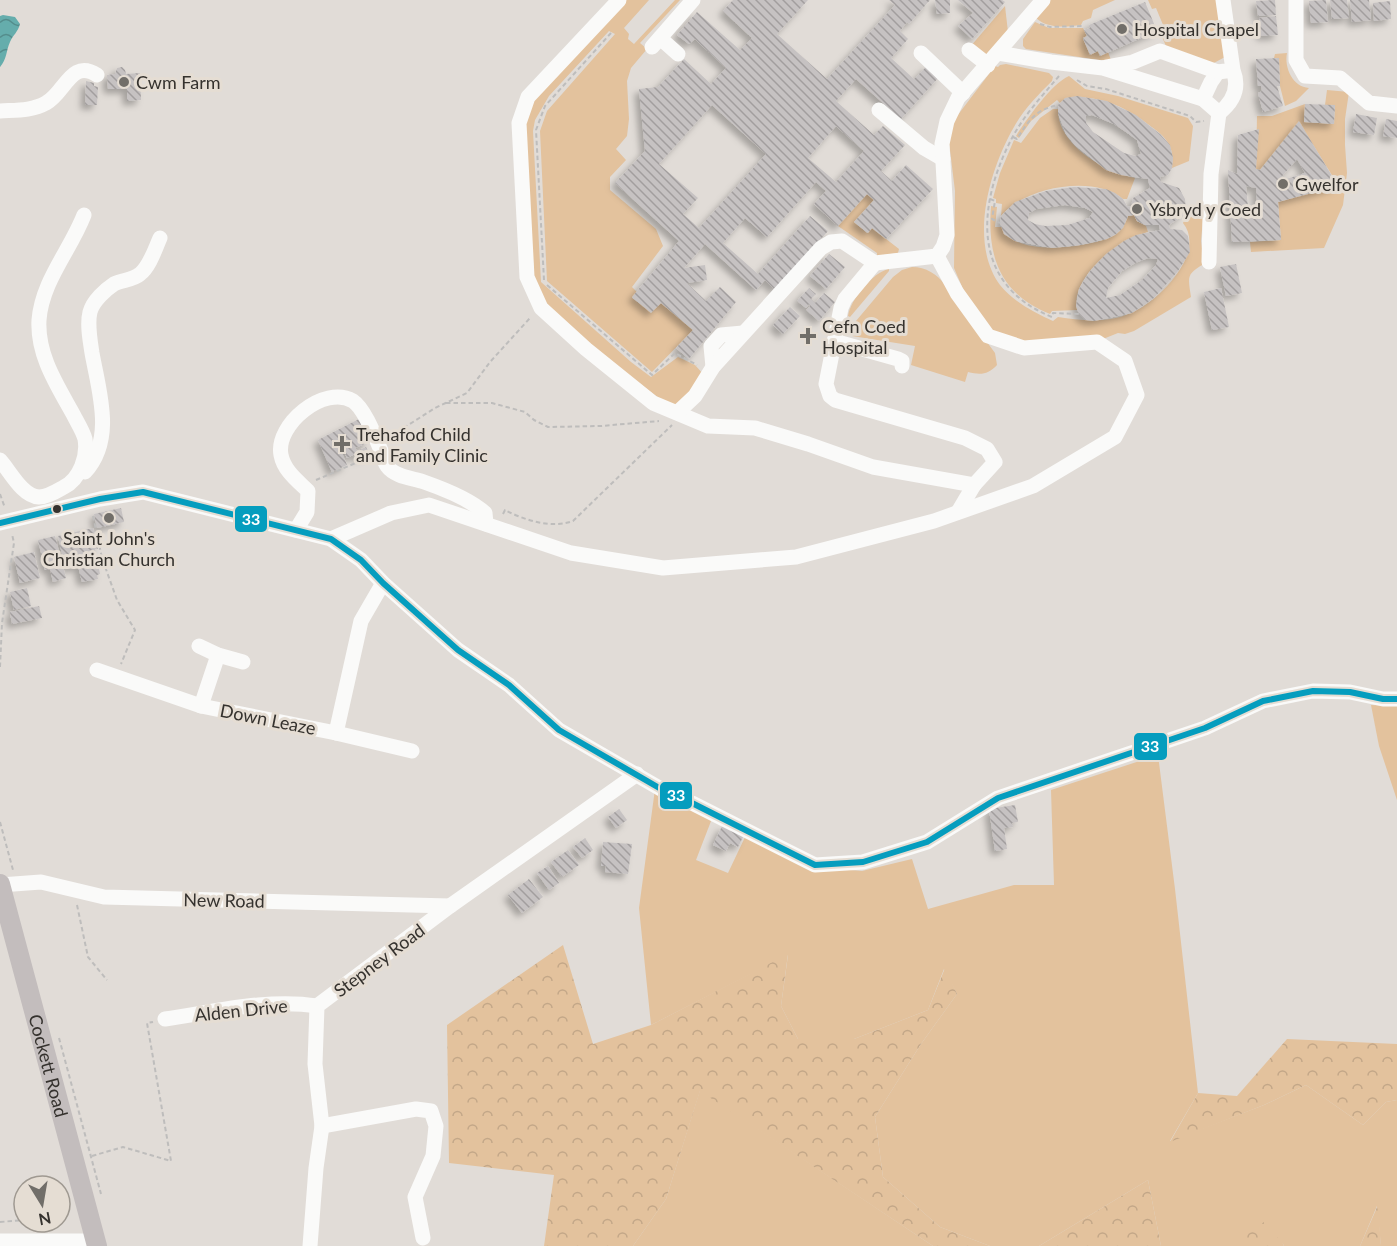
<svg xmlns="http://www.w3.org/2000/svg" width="1397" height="1246" viewBox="0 0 1397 1246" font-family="Lato,sans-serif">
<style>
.green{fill:#e3c29d}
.forest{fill:url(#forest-crowns)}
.water{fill:url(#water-waves)}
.building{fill:url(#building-back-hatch);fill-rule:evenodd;filter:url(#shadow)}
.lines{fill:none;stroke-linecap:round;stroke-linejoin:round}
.path{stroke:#bebdbc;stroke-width:2;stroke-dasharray:4.5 3;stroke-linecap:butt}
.minor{stroke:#fafaf9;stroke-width:15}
.major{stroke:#c3bdbd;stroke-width:20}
.bus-1-casing{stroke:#e5ddd3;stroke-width:10}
.bus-1{stroke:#059dbe;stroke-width:6}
.poi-dot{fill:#716e69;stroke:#e5ddd3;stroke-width:2}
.bus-dot{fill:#35322e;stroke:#e5ddd3;stroke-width:2}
.labels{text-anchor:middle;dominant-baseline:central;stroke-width:6;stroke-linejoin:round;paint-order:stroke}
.poi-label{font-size:18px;fill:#35322e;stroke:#e5ddd3;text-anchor:start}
.street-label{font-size:18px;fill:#35322e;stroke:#e5ddd3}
.line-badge{stroke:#e5ddd3;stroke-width:2}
.badge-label{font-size:16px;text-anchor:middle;font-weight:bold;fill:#fff}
</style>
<defs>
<pattern id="forest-crowns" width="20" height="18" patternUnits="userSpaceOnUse" patternTransform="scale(1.5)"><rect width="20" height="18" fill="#e3c29d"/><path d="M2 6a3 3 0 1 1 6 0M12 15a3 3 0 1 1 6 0" fill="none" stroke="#c3a788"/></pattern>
<pattern id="water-waves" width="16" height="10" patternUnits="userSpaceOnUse" patternTransform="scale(1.5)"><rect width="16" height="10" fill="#65adac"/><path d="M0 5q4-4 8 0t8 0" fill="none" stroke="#548d8c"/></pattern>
<pattern id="building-back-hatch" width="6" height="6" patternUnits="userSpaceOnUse" patternTransform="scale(1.5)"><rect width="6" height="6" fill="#c6c2c2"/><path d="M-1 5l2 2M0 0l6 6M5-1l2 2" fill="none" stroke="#a29e9e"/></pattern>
<filter id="shadow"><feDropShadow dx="-4.5" dy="4.5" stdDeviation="3" flood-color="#0004"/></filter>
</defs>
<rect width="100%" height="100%" fill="#e1dcd7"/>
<!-- green -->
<g class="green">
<path d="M 623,0 L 649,0 L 624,28 L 629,34 L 628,39 L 634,44 L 675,0 L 680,0 L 640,43 L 647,49 L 631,68 L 627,81 L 629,119 L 627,136 L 616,149 L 626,160 L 610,177 L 610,190 L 656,229 L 663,246 L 632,287 L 637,292 L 632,298 L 651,312 L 661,303 L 693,330 L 652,372 L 547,281 L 540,131 L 547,111 L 615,34 L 609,31 L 549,96 L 535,120 L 533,131 L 541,282 L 631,362 L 651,377 L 678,357 L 695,365 L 704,375 L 679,404 L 668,405 L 569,330 L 535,289 L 524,125 L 530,105 Z"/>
<path d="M 1050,0 L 1115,0 L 1093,10 L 1091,18 L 1083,21 L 1081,25 C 1066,27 1048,29 1036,18 Z"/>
<path d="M 1148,0 L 1220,0 L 1225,57 L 1212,64 L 1166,46 L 1161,35 L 1166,32 L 1156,8 L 1152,9 Z"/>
<path d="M 1005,6 L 1008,32 L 987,57 L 970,47 Z"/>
<path d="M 1035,22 L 1049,28 L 1083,28 L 1087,36 L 1083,39 L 1090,54 L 1098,51 L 1100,56 L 1108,52 L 1111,60 L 1099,60 L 1026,49 L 1023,46 L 1023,39 Z"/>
<path d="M 1287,53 C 1284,68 1293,87 1309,88 L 1296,101 L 1285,106 L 1280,86 L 1279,58 L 1274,58 L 1275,54 Z"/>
<path d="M 1006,64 L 1049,73 L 1053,77 L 1052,81 C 1038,95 1024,109 1014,127 C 990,168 968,242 1000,285 C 1014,302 1033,312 1053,321 L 1058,317 C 1082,321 1108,323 1131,313 C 1158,302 1207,253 1183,223 L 1188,212 L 1195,209 L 1203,219 L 1201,241 L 1204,264 C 1186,274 1188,277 1191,297 L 1134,331 L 1125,334 L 1118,333 L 1103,339 L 1028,342 L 993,334 L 963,289 L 954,268 L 955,191 L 949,142 L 954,120 L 995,66 L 998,67 L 1000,65 Z"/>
<path d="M 1069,76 L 1085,89 L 1118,96 L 1188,118 L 1193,126 L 1189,161 L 1172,168 C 1173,160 1173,152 1169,145 C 1165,136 1156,130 1149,125 C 1125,106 1097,94 1066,98 L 1060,103 L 1057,100 L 1031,121 L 1019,138 L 1016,136 C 1027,119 1051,84 1069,76 Z"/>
<path d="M 1327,90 L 1349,92 L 1345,119 L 1345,145 L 1347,173 L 1343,205 L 1324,248 L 1251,252 L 1250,242 L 1281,240 L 1278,202 L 1338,185 L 1299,122 L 1260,170 L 1256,169 L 1257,116 L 1272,116 L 1305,104 L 1304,122 L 1334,124 L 1335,106 L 1325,105 Z"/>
<path d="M 1053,109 L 1058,109 C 1057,145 1105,172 1135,178 L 1127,199 L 1123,199 C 1094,174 1024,187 1001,216 L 1002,204 L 996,203 L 996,199 L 993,198 L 1000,173 L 1014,140 L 1021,143 L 1040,118 Z"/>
<path d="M 867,194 L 874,200 L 854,222 L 867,233 L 872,228 L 899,249 L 898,253 L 877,256 L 877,253 L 838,226 Z"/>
<path d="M 991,206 L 997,207 L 995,227 L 1002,227 C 1012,258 1092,248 1115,235 C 1122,230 1125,224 1128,216 L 1134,215 L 1137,221 L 1146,226 L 1148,232 C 1120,239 1070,276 1077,310 L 1052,311 L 1050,314 C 1000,294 987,257 991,206 Z"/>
<path d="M 912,267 C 926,267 937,274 945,285 L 995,353 L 997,365 C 988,375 980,375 968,372 L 965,382 L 911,365 L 915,346 L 852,336 L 856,321 L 893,277 L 902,270 Z"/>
<path d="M 889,269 L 889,271 L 850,317 L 848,316 C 850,300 873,272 889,269 Z"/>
<path d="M 1371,705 L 1397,706 L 1397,800 L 1379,746 Z"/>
<path d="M 1158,755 L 1175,889 L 1198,1093 L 1170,1141 L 1264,1105 L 1306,1085 L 1363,1125 L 1386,1102 L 1397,1100 L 1397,1246 L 1381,1246 L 1377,1206 L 1360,1246 L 1284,1246 L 1283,1244 L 1247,1233 L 1246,1246 L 1161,1246 L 1148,1180 L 1039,1246 L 990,1246 L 940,1227 L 883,1177 L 875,1117 L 921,1044 L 957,994 L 944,969 L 928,1010 L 854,1039 L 798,1039 L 781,1006 L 788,955 L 651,1025 L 639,908 L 655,789 L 713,816 L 696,860 L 728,873 L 746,835 L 814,867 L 862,871 L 912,859 L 928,909 L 1014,885 L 1054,885 L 1051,790 Z"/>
<path d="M 700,1090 L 933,1246 L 633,1246 L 666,1199 Z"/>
</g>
<!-- forest -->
<g class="forest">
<path d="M 563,945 L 593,1044 L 651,1025 L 788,954 L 781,1006 L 798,1039 L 854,1039 L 928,1010 L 945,968 L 957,994 L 921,1044 L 875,1117 L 883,1177 L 940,1227 L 990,1246 L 933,1246 L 700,1091 L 666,1199 L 633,1246 L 544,1246 L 554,1175 L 449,1163 L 447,1025 Z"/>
<path d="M 1287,1039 L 1397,1044 L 1397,1100 L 1386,1102 L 1363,1125 L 1306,1085 L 1264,1105 L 1170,1142 L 1198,1093 L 1237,1096 Z"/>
<path d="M 1148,1180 L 1161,1246 L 1039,1246 Z"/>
<path d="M 1378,1205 L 1381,1246 L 1360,1246 Z"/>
<path d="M 1264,1222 L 1283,1244 L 1284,1246 L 1246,1246 L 1246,1233 Z"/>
</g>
<!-- water -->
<path class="water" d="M 3,15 L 15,17 L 20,24 C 18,32 13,35 10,42 C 6,51 7,59 0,67 L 0,16 Z"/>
<!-- building -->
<g class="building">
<path d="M 733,0 L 808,0 L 777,34 L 827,79 L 895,5 L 889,0 L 930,0 L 909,24 L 907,22 L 900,31 L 908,39 L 891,58 L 914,79 L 928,65 L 940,76 L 901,119 L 856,79 L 836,101 L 874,135 L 883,126 L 905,145 L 881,171 L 892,181 L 906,165 L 933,189 L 886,239 L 872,228 L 868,233 L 854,222 L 874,200 L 867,194 L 838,226 L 814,204 L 826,191 L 816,182 L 767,237 L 745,218 L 723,243 L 758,274 L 810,216 L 828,231 L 775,290 L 765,280 L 756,290 L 705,244 L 684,268 L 705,265 L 707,280 L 687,283 L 706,301 L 720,287 L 736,302 L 689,359 L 676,348 L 693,330 L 661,303 L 651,313 L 632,297 L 679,241 L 615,183 L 645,151 L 639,89 L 658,87 L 684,59 L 711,84 L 726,68 L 695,39 L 689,44 L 677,35 L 697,12 L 740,50 L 752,38 L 723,11 ZM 712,105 L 766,154 L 699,228 L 683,214 L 698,198 L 659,164 ZM 836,126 L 864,151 L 836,182 L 808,158 Z"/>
<path d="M 935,0 L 950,0 L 950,13 L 937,14 Z"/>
<path d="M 958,0 L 1002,0 L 1005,2 L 972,39 L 958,26 L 973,13 Z"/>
<path d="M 1275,0 L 1276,15 L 1258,16 L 1256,1 Z"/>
<path d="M 1326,0 L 1328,22 L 1311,23 L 1309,1 Z"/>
<path d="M 1330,0 L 1347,0 L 1349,18 L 1332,19 Z"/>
<path d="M 1350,0 L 1369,0 L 1371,20 L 1352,22 Z"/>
<path d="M 1390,1 L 1391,19 L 1374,21 L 1373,3 Z"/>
<path d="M 1145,2 L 1157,31 L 1100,56 L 1098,51 L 1090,55 L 1083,38 L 1087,36 L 1084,30 L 1090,28 L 1089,25 Z"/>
<path d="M 1276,16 L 1278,35 L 1261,36 L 1259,18 Z"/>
<path d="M 1279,58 L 1280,86 L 1277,86 L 1283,106 L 1263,112 L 1258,93 L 1262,91 L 1261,86 L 1258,86 L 1256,59 Z"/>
<path d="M 122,67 L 125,70 L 126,74 L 140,73 L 141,100 L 127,101 L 127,89 L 108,89 L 107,75 L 115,74 L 117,68 Z"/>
<path d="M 86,81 L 94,83 L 94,86 L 98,87 L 97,105 L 85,105 Z"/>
<path d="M 1077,96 L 1107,101 L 1136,115 L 1160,134 L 1170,145 L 1173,158 L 1172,168 L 1168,175 L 1160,177 L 1161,182 L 1179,188 L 1185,199 L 1186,209 L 1179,218 L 1169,225 L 1170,229 L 1182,230 L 1188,236 L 1189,243 L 1190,252 L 1178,271 L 1154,298 L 1132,313 L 1094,321 L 1085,320 L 1079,314 L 1076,306 L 1079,289 L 1090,271 L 1106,254 L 1124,241 L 1136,235 L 1160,230 L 1159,225 L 1145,225 L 1137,221 L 1134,215 L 1128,216 L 1123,228 L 1116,234 L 1107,239 L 1080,245 L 1052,248 L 1015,241 L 1004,234 L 1000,223 L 1001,216 L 1015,202 L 1046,191 L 1074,187 L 1106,189 L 1115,193 L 1123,199 L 1127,206 L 1131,207 L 1133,198 L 1150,188 L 1148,179 L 1121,175 L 1106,170 L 1075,145 L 1066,134 L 1058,113 L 1058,105 L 1065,98 ZM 1092,115 L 1114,124 L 1126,132 L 1137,140 L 1141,154 L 1135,156 L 1124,153 L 1093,132 L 1086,123 L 1086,116 ZM 1065,205 L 1085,208 L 1093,212 L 1089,218 L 1068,225 L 1045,226 L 1035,224 L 1028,220 L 1029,213 L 1036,209 ZM 1148,258 L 1158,259 L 1156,265 L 1142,280 L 1120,295 L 1106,298 L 1108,288 L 1122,271 L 1135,263 Z"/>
<path d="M 1305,104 L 1335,105 L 1334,124 L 1304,122 Z"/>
<path d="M 1356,114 L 1377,118 L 1374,135 L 1353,132 Z"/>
<path d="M 1386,119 L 1397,121 L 1397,138 L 1383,136 Z"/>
<path d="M 1299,121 L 1338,186 L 1278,202 L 1281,240 L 1232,242 L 1228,170 L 1237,174 L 1238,135 L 1259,129 L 1256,169 L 1260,170 ZM 1297,159 L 1305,173 L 1277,182 ZM 1246,186 L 1256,188 L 1258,218 L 1249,218 Z"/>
<path d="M 829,254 L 845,267 L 826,289 L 810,276 Z"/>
<path d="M 1236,264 L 1242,293 L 1226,296 L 1220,267 Z"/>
<path d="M 809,288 L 816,294 L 811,299 L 815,303 L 824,293 L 835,302 L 819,321 L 806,310 L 810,306 L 809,304 L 806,308 L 797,301 Z"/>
<path d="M 1221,288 L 1229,327 L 1212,330 L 1204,292 Z"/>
<path d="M 790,307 L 800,316 L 783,334 L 773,325 Z"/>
<path d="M 359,419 L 369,442 L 355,448 L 357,451 L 366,447 L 369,453 L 357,458 L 355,454 L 347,458 L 344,452 L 342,453 L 347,465 L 332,472 L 318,440 Z"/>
<path d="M 121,508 L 124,522 L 97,528 L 94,514 Z"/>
<path d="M 93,528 L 98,549 L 95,549 L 100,574 L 97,575 L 98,579 L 82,582 L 78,566 L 68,569 L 65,559 L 63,559 L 58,536 Z"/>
<path d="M 55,536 L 66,578 L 53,582 L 50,569 L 45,570 L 38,540 Z"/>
<path d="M 34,552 L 40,578 L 20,583 L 14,557 Z"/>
<path d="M 27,588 L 31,606 L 14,610 L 10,592 Z"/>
<path d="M 39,606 L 42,618 L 12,624 L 10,612 Z"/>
<path d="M 1015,805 L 1018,822 L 1012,823 L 1013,827 L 1004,828 L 1007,849 L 995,851 L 989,809 Z"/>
<path d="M 619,809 L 627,820 L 616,828 L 608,817 Z"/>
<path d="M 722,826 L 744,835 L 738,847 L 730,843 L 726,851 L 713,845 Z"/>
<path d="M 585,838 L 593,850 L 582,858 L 573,847 Z"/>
<path d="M 603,842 L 632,844 L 628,874 L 605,872 L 606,866 L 601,866 Z"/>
<path d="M 568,850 L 579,865 L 562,877 L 551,862 Z"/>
<path d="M 548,866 L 559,883 L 549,890 L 537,873 Z"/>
<path d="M 529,879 L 543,897 L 522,913 L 508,895 Z"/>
</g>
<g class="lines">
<!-- path -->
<g class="path">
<path d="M 1040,24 L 1050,27 L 1082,26"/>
<path d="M 1059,76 C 1043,95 1024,115 1012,138 C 977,205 970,284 1052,317 L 1053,313 L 1079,314"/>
<path d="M 1077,80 L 1087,86 L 1106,89 L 1190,116 L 1196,122 L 1204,121"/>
<path d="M 1013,137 L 1017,139 C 1029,120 1035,110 1058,105"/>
<path d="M 990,199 L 995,201 L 992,219 L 1000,223"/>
<path d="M 544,280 L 536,130 L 545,106 L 611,33"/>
<path d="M 547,285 L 652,375 L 675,353 L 697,365"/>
<path d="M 446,403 L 492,403 L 525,412 L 534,420 L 548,427 L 601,426 L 659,421"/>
<path d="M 391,436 L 435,408 L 467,393 L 490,362 L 530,318"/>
<path d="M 316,480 L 358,462"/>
<path d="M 0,494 L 5,508"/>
<path d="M 503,514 L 505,510 C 524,520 552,529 573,521 L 672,425"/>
<path d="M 93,516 L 102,558 L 117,600 L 135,630 L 121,664"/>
<path d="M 0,667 L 2,623 L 14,543 L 12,534"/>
<path d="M 0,822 L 13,870"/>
<path d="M 77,905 L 88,957 L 107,980"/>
<path d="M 59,1038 L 101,1194"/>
<path d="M 92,1156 L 123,1147 L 171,1161 L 147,1023 L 153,1022"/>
<path d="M 60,1219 L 69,1208"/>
<path d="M 0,1222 L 24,1220"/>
</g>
<!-- minor -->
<g class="minor">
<path d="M 619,0 L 528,97 L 519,123 L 527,277 L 541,308 L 586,349 L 653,403 L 708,426 L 755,428 L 808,444 L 873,467 L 974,485"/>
<path d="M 1223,0 L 1233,70 C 1240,88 1233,102 1219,113 L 1203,99 L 1211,82 L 1218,72 L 1233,70"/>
<path d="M 1296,0 L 1296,60 L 1305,76 L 1340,78 L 1369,103 L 1397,106"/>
<path d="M 660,38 L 678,54"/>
<path d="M 652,47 L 693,0"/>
<path d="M 969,50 L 988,65"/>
<path d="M 921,53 L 963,93"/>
<path d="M 998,53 L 1051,62 L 1103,68 L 1203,99"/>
<path d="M 1106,67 L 1133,62 L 1160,51 L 1218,72"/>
<path d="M 879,110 L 924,148 L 943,159"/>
<path d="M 0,111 C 15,110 32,111 46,103 C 65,93 71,58 97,75"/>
<path d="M 1209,262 L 1211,174 L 1219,113"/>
<path d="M 875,263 L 845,299 L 841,308 L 826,384 L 830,396 L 835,400 L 965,438 L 987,449 L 995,462 L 974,485 L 958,512"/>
<path d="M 834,341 L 898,359 L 902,361 L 902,366"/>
<path d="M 713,367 L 711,346 L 721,335 L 743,333"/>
<path d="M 678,412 L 695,396 L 713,367 L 821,248 L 831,242 L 842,241 L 875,263 L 937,256 L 943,247 L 947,235 L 942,144 L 947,121 L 958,98 L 1043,0"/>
<path d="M 0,460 C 10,471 22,496 39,497 C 48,497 57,491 64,487 C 80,479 88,456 85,439 C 83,431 77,422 73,414 C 57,385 37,355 39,320 C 42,281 70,251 84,215"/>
<path d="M 85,472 C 115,439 99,392 92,353 C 90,340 87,324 90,312 C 93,301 105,290 114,284 C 122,280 133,280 140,274 C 150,266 155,249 160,238"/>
<path d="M 0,523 L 100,499 L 143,492 L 331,539 L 361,560 L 383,583 L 458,650 L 509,685 L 559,730 L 661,789 L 692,803 L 815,865 L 863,862 L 927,842 L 998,798 L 1205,728 L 1263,701 L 1313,691 L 1350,692 L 1383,699 L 1397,699"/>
<path d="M 296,530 L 307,512 L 308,491 C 298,481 284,471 281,455 C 275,425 324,384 353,401 C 365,409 376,439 382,453 C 383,456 384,462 387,466 C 395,477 412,478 424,482 C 444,489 470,499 485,513 L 486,524"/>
<path d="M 331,539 L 391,513 L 429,505 L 571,553 L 663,568 L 796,557 L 934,521 L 1033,486 L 1115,437 L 1137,395 L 1125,361 L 1097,342 L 1024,348 L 988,336 L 957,293 L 937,256"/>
<path d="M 199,646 L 218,655 L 243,662"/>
<path d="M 97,670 L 201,706 L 336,733 L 412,751"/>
<path d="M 201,706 L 218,655"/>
<path d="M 336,733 L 361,621 L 383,583"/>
<path d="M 0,885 L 41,882 L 104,897 L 450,906"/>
<path d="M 165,1019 C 214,1012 268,998 317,1006"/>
<path d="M 322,1126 L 416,1109 L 431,1111 L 436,1126 L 433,1156 L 415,1197 L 423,1238"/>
<path d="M 0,1241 L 96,1241"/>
<path d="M 310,1246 L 316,1168 L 322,1126 L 315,1064 L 317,1006 L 450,906 L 637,774"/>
</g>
<!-- major -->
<path class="major" id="s1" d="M 0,884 L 97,1246"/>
<defs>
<path id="bus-1" d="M 0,523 L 100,499 L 143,492 L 331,539 L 361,560 L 383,583 L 458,650 L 509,685 L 559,730 L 661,789 L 692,803 L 815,865 L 863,862 L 927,842 L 998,798 L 1205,728 L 1263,701 L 1313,691 L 1350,692 L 1383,699 L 1397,699"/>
</defs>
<!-- bus-1 casing -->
<use href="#bus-1" class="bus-1-casing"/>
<!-- bus-1 -->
<use href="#bus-1" class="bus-1"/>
</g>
<!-- markers -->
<g class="poi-dot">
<circle cx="1122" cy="29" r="6"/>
<circle cx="124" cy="82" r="6"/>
<circle cx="1283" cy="184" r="6"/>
<circle cx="1137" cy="209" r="6"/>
<path d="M805 327h6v6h6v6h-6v6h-6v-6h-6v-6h6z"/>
<path d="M339 435h6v6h6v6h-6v6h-6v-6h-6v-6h6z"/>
<circle cx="109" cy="518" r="6"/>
</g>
<circle class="bus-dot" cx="57" cy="509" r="5"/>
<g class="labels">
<!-- poi labels -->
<g class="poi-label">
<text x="1134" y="29">Hospital Chapel</text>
<text x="136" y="82">Cwm Farm</text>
<text x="1295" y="184">Gwelfor</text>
<text x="1149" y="209">Ysbryd y Coed</text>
<text x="822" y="326">Cefn Coed<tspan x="822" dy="21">Hospital</tspan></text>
<text x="356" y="434">Trehafod Child<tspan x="356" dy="21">and Family Clinic</tspan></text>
<text x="109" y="538" text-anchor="middle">Saint John's<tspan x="109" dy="21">Christian Church</tspan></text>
</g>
<!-- street labels -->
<g class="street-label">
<text transform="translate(268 719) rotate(11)">Down Leaze</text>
<text transform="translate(224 900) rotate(1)">New Road</text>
<text transform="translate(379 960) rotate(-37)">Stepney Road</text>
<text transform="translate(241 1010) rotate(-6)">Alden Drive</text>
<text stroke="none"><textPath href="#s1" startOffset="188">Cockett Road</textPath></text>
</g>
</g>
<g class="line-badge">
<rect x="234" y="505" width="34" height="28" rx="6" fill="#059dbe"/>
<rect x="1133" y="732" width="35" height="29" rx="6" fill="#059dbe"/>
<rect x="659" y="781" width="34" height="29" rx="6" fill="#059dbe"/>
</g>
<g class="badge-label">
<text x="251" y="525">33</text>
<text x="1150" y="752">33</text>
<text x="676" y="801">33</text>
</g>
<!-- north arrow -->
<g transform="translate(42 1204) rotate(169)"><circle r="28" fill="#e5ddd3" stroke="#9f9991" stroke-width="1.5"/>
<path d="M0-4.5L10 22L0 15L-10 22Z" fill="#716e69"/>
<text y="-9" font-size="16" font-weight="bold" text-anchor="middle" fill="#35322e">N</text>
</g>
</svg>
